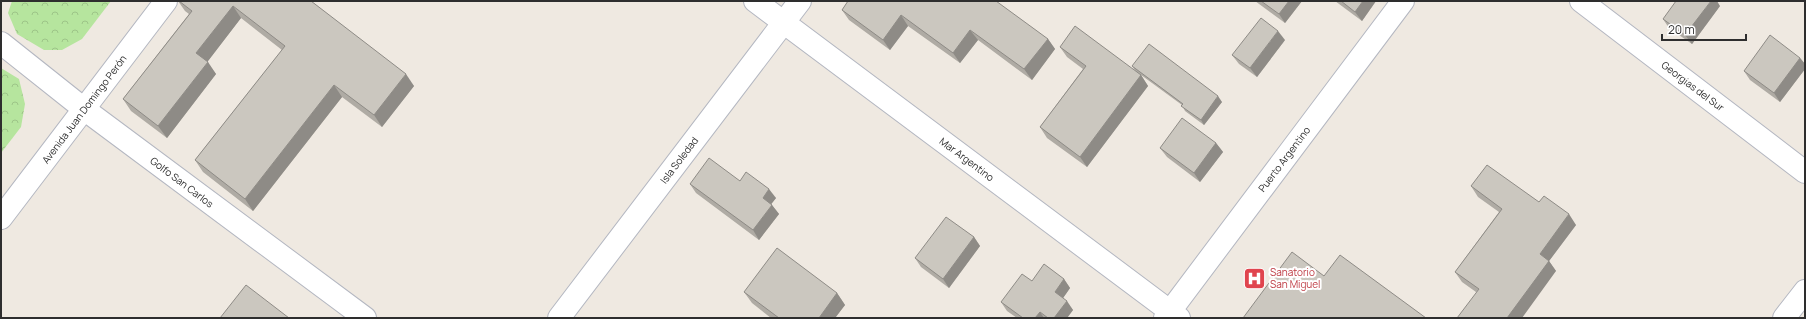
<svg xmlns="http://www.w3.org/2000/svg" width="1806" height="319" viewBox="0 0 1806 319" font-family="Manrope,sans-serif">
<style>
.park{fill:url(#park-crowns)}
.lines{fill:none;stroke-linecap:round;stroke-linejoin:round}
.street-casing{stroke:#b4b7c1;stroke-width:24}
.secondary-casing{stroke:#b4b7c1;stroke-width:24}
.street{stroke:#fff;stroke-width:22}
.secondary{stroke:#fff;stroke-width:22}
.wall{fill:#afaba4}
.shaded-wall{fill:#8e8b86}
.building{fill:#cbc7bf;stroke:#8e8b86}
.labels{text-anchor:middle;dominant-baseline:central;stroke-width:4;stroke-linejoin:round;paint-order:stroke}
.street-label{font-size:10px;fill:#2e2e2e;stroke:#fff}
.health-label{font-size:10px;fill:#be3a42;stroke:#fff;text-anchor:start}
</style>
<defs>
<pattern id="park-crowns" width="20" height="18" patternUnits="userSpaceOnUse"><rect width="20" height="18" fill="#b6e59e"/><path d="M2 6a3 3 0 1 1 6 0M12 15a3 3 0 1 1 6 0" fill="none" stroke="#9dc588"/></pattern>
</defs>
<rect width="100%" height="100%" fill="#efe9e1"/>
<!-- park -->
<g class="park">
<path d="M 12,1 L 111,1 L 82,39 L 62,50 L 44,50 L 17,34 L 8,13 Z"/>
<path d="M 1,68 L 19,79 L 25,104 L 21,127 L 1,153 Z"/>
</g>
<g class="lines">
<defs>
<g id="street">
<path d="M 755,1 L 1179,318"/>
<path d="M 1581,1 L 1805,172"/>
<path d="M 1,43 L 84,109 L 365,318"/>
<path d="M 559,318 L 800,1"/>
<path d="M 1165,318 L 1403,1"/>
<path d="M 1784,318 L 1805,291"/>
</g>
<path id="secondary" d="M 1,218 L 166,1"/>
</defs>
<!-- street casing -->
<use href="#street" class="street-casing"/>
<!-- secondary casing -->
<use href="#secondary" class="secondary-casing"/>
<!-- street -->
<use href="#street" class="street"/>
<!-- secondary -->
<use href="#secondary" class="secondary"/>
</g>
<!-- wall -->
<g class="wall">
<path d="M 178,1 L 311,1 L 414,86 L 382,127 L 342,97 L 253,211 L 203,172 L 195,160 L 282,50 L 241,18 L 207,62 L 216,74 L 167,138 L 131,111 L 123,99 L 189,14 L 185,11 Z"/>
<path d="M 848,1 L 1048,39 L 1055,49 L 1032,80 L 978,40 L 960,63 L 908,26 L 890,50 L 849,20 L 842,10 Z"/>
<path d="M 1255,1 L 1302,1 L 1285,23 Z"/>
<path d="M 1335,1 L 1376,1 L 1362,21 Z"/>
<path d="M 1720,6 L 1692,44 L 1669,28 L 1663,19 Z"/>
<path d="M 1285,40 L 1257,77 L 1239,64 L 1232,55 Z"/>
<path d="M 1060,47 L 1136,72 L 1132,66 L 1222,102 L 1204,125 L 1185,111 L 1182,105 L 1137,72 L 1141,75 L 1148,86 L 1087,167 L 1047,138 L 1040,127 L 1083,69 L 1067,57 Z"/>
<path d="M 1800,58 L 1805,64 L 1805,69 L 1780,102 L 1750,80 L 1744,71 Z"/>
<path d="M 1216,143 L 1223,152 L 1200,182 L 1167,157 L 1160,148 Z"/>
<path d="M 740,181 L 776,198 L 771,204 L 779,214 L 759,240 L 696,193 L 690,184 Z"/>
<path d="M 1471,186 L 1539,202 L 1576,225 L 1549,261 L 1556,271 L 1476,292 L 1462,282 L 1455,272 L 1499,212 L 1478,197 Z"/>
<path d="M 974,237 L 980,246 L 949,288 L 921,267 L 915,258 Z"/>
<path d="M 1064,279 L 1070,288 L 1063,298 L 1073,310 L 1067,318 L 1017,318 L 1007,311 L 1001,302 L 1032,281 Z"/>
<path d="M 744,292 L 837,293 L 845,305 L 835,318 L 771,318 L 752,303 Z"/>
</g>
<!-- shaded-wall -->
<g class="shaded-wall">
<path d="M 1289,1 L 1302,1 L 1285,23 L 1279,14 Z"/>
<path d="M 1363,1 L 1376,1 L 1362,21 L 1355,12 Z"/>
<path d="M 1711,1 L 1717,1 L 1720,6 L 1692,44 L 1685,35 Z"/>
<path d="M 233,6 L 241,18 L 205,65 L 196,53 Z"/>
<path d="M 901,15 L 908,26 L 890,50 L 883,40 Z"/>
<path d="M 970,30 L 978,40 L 960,63 L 953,53 Z"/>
<path d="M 1278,31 L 1285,40 L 1257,77 L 1250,68 Z"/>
<path d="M 1048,39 L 1055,49 L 1032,80 L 1024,69 Z"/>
<path d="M 1800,58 L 1805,64 L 1805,69 L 1780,102 L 1774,93 Z"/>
<path d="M 208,62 L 216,74 L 167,138 L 158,126 Z"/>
<path d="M 406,74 L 414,86 L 382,127 L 374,115 Z"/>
<path d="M 1141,75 L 1148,86 L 1087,167 L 1080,157 Z"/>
<path d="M 334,85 L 342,97 L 253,211 L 245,199 Z"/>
<path d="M 1218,96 L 1222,102 L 1204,125 L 1201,120 Z"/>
<path d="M 1216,143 L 1223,152 L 1200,182 L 1194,173 Z"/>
<path d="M 769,189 L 776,198 L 769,207 L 763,198 Z"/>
<path d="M 772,205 L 779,214 L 759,240 L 753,230 Z"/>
<path d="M 1569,214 L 1576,225 L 1549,261 L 1556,271 L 1522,318 L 1507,318 L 1540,254 Z"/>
<path d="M 974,237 L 980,246 L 949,288 L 943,279 Z"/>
<path d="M 1064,279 L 1070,288 L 1061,301 L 1055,292 Z"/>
<path d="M 837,293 L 845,305 L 835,318 L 819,318 Z"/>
<path d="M 1067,301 L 1073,310 L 1067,318 L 1054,318 Z"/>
<path d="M 1040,312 L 1044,318 L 1035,318 Z"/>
</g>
<!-- building -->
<g class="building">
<path d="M 179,1 L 311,1 L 406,74 L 374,115 L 334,85 L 245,199 L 195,160 L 285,46 L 233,6 L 196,53 L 208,62 L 158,126 L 123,99 L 192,11 Z"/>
<path d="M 848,1 L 996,1 L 1048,39 L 1024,69 L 970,30 L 953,53 L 901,15 L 883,40 L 842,10 Z"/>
<path d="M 1261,1 L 1289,1 L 1279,14 Z"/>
<path d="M 1341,1 L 1363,1 L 1355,12 Z"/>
<path d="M 1676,1 L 1711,1 L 1685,35 L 1663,19 Z"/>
<path d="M 1261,18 L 1278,31 L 1250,68 L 1232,55 Z"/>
<path d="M 1075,26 L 1141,75 L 1080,157 L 1040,127 L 1086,66 L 1060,47 Z"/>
<path d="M 1770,35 L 1800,58 L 1774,93 L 1744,71 Z"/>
<path d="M 1149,44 L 1218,96 L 1201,120 L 1181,106 L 1183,104 L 1132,66 Z"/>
<path d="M 1182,118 L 1216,143 L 1194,173 L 1160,148 Z"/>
<path d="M 709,158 L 740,181 L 746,172 L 769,189 L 763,198 L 772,205 L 753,230 L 690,184 Z"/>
<path d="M 1487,165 L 1539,202 L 1544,196 L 1569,214 L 1540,254 L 1549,261 L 1507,318 L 1457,318 L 1479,289 L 1455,272 L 1502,209 L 1471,186 Z"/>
<path d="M 946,217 L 974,237 L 943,279 L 915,258 Z"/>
<path d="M 777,248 L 837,293 L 819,318 L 779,318 L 744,292 Z"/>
<path d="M 1292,252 L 1324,276 L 1340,255 L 1426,318 L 1243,318 Z"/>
<path d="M 1044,264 L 1064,279 L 1055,292 L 1067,301 L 1054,318 L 1048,318 L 1040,312 L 1035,318 L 1023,318 L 1001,302 L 1022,274 L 1032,281 Z"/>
<path d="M 246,285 L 289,318 L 220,318 Z"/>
</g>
<!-- icons -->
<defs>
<symbol id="hospital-square" viewBox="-11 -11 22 22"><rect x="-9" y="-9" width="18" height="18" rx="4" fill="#e0444e" stroke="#fff"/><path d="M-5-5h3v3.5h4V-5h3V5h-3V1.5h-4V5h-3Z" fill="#fff"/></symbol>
</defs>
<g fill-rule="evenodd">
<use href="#hospital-square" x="1242" y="266" width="25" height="25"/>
</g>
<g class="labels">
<!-- street labels -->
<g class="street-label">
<text transform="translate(1693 86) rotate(37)">Georgias del Sur</text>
<text transform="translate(84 109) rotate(-53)">Avenida Juan Domingo Perón</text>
<text transform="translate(967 159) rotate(37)">Mar Argentino</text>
<text transform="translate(1284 159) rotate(-53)">Puerto Argentino</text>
<text transform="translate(679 160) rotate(-53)">Isla Soledad</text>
<text transform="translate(182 182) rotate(37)">Golfo San Carlos</text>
</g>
<!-- health labels -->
<g class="health-label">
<text x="1270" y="272">Sanatorio<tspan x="1270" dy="12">San Miguel</tspan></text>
</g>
</g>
<!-- border -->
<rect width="1806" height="319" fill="none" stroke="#2e2e2e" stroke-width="4"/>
<!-- scale -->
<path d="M1662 34v6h84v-6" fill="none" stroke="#2e2e2e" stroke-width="2"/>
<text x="1668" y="34" font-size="12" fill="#2e2e2e" stroke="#ffffff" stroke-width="3" paint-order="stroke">20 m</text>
</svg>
